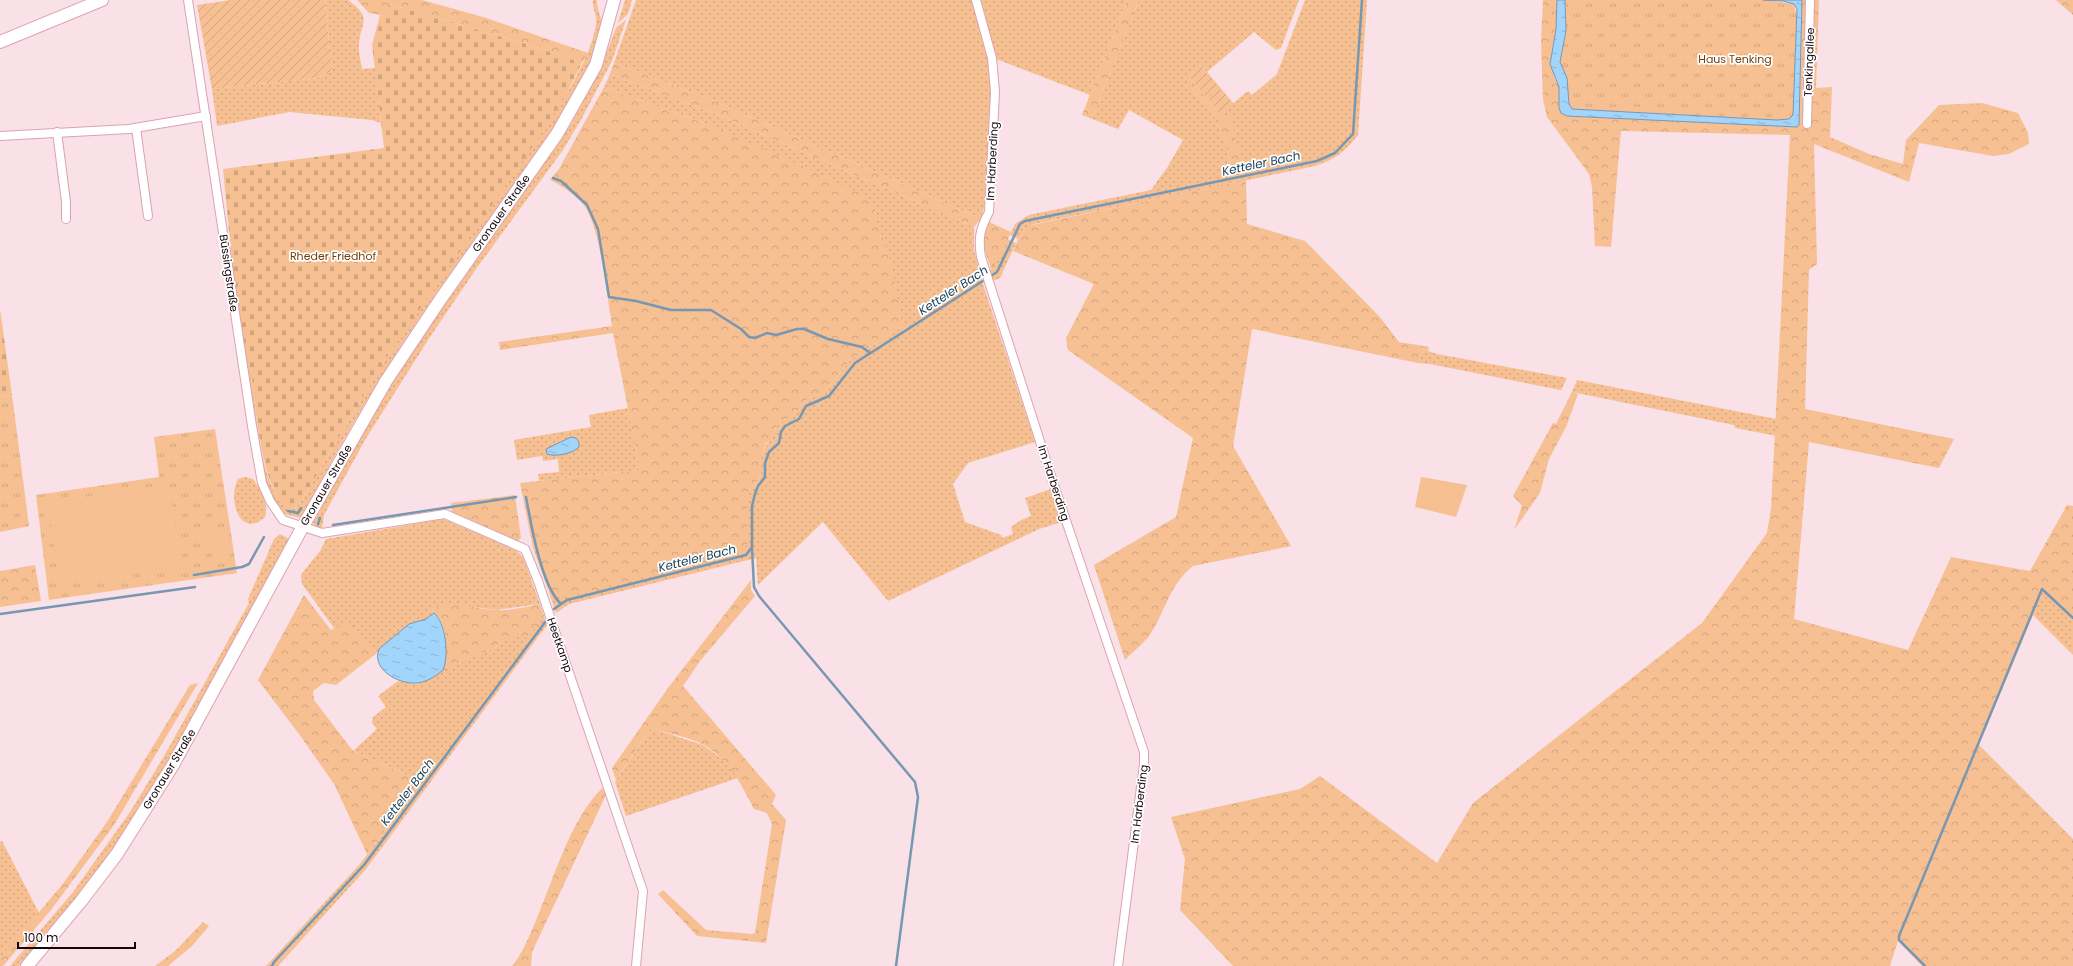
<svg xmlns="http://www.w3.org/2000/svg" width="2073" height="966" viewBox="0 0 2073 966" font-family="Poppins,sans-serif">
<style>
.grass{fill:url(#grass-dots)}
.forest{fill:url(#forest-crowns)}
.cemetery{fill:url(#cemetery-stones)}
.park{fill:url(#park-tufts)}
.garden{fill:url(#garden-furrows)}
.pitch{fill:#f6c092}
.water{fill:url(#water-ripples);stroke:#7897b3}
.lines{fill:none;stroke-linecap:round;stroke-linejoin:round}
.stream{stroke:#7897b3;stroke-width:2.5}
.street-casing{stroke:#dca3b2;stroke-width:10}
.secondary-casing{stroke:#dca3b2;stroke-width:14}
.street{stroke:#fff;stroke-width:8}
.secondary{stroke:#fff;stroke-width:12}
.labels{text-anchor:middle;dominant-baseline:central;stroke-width:3.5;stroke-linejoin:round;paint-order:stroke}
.park-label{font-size:11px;fill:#73410b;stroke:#fff}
.street-label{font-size:11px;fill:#17050b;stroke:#fff}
.water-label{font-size:12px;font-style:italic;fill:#1c435c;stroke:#fff}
</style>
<defs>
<pattern id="grass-dots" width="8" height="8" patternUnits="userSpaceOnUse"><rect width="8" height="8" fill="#f6c092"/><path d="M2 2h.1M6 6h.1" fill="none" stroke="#d2a47d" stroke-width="1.8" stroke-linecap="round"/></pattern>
<pattern id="forest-crowns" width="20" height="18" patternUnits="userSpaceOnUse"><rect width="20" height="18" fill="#f6c092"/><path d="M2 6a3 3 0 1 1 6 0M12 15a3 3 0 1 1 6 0" fill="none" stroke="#d2a47d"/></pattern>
<pattern id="cemetery-stones" width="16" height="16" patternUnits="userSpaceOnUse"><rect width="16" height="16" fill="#f6c092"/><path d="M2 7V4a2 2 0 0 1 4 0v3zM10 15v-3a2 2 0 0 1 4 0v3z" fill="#d2a47d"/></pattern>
<pattern id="park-tufts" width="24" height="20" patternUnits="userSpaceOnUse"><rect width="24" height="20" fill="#f6c092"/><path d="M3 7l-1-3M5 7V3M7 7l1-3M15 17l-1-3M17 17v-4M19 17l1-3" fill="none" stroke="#d2a47d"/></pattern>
<pattern id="garden-furrows" width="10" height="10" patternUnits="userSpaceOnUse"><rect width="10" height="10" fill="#f6c092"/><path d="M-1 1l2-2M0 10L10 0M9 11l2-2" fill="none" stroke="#d2a47d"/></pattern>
<pattern id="water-ripples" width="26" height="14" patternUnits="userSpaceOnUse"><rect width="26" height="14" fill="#a2d5fb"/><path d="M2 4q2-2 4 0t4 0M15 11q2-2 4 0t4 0" fill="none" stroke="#8bb5d6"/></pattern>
</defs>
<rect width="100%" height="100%" fill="#f9e1e7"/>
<!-- grass -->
<g class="grass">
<path d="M 325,0 L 348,0 C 373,18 361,21 359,44 C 358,52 361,61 362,69 L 375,68 L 381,123 L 372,120 L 289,112 L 217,126 L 212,89 L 317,78 L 332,71 Z"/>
<path d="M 593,0 L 597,0 C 596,9 603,18 601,26 C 586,91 541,147 503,200 C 475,238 447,277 420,317 C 376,381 338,449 301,518 L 284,514 L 275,502 L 265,482 L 248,378 L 252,377 C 256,409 259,475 280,499 C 283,503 291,506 295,509 L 300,503 L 384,361 L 564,98 C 577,75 592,51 596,24 C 598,17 592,8 593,0 Z"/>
<path d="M 625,0 L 632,0 L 628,14 L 618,23 Z"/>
<path d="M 636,0 L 972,0 L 988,56 L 992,84 L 988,191 L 981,219 L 712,100 L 614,63 Z"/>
<path d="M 979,0 L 1127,0 L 1090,95 L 996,59 Z"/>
<path d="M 1139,0 L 1299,0 L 1281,48 L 1276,50 L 1254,32 L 1207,72 L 1201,65 L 1187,82 L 1215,118 L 1227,148 L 1232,173 L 1244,171 L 1220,114 L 1248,91 L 1252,95 L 1277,74 L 1305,0 L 1367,0 L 1358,135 C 1346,151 1334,160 1315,166 L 1034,224 L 1024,229 L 1018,239 L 1010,235 L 1015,224 L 1029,215 L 1151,190 L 1167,168 L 1183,140 L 1129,110 L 1118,129 L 1092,119 Z"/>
<path d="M 626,20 L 612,61 L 582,118 L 563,150 L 476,269 L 428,340 L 365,440 L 324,515 L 322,528 L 317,529 L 313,523 L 354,448 L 395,379 L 457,285 L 571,124 L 600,70 L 616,28 Z"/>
<path d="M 610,74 L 718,115 L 974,227 L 974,249 L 982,281 L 1035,442 L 968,463 L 953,484 L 965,522 L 1001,535 L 1002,538 L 1013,534 L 1011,527 L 1021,520 L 1031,516 L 1025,498 L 1051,489 L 1062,522 L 1039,529 L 888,601 L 823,522 L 758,585 L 756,558 L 569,604 L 556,613 L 549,592 L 555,592 L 564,596 L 739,554 L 747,544 L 747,493 L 763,473 L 760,462 L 761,456 L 767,443 L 771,440 L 777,425 L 794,415 L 806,400 L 824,393 L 850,360 L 903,326 L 707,124 L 604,87 Z"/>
<path d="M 1007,239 L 1016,243 L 1000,278 L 993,281 L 990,271 Z"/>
<path d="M 1424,346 L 1429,347 L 1428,351 L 1437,354 L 1567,378 L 1561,390 L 1430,364 L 1418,363 Z"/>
<path d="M 1577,380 L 1786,421 L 1788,438 L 1735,428 L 1734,425 L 1572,392 Z"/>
<path d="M 628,408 L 640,470 L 539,481 L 538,474 L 559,472 L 558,459 L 543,461 L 542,456 L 517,460 L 514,440 L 591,427 L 589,415 Z"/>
<path d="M 245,477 L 253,479 C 261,491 269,503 265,517 C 240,540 227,499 238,479 Z"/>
<path d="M 444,519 L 517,551 L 523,557 L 540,604 L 496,610 L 457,605 L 432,609 L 434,613 L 426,619 L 409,624 L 379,649 L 377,653 L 347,620 L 334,628 L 302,584 L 301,576 L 303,572 L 320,551 L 326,539 Z"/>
<path d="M 280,534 L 289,539 C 234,642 182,746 117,843 C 88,886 54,927 19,966 L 10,966 L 73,892 L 130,812 L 163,758 L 249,603 L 248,599 L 274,539 Z"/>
<path d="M 2043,590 L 2073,620 L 2073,655 L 2033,615 Z"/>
<path d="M 544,616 L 547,625 L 366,869 L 278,966 L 266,966 L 360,864 L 423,779 L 407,775 L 353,751 L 377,729 L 372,723 L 373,717 L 386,707 L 378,696 L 398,681 L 415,684 L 423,682 L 443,670 L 450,670 L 467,658 L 493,649 L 505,640 L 525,635 L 527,638 Z"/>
<path d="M 651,728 L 703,745 L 726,762 L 738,778 L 626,816 L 615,782 Z"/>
<path d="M 2,841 L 39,913 L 0,958 L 0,842 Z"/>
</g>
<!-- forest -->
<g class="forest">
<path d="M 357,0 L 422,0 L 483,17 L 588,53 L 582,63 L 530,45 L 389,4 L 386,16 L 369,13 Z"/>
<path d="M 1127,0 L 1139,0 L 1092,119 L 1082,115 Z"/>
<path d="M 1543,0 L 1557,0 L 1556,29 L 1551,54 L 1554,77 L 1559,87 L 1559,108 L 1567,116 L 1797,127 L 1799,124 L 1802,0 L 1819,0 L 1816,88 L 1832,87 L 1830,137 L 1869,154 L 1903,164 L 1906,140 L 1939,105 L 1982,103 L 2018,113 L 2028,133 L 2029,144 L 2009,154 L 1993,156 L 1919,143 L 1909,182 L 1814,144 L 1817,264 L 1809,270 L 1805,409 L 1954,439 L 1939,468 L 1809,442 L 1794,619 L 1908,650 L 1951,557 L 2030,571 L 2067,505 L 2073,506 L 2073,620 L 2043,591 L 1979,745 L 2073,839 L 2073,966 L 1922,966 L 1898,941 L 1890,966 L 1233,966 L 1180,910 L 1185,859 L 1171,817 L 1300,789 L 1320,776 L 1437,863 L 1473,803 L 1702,623 L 1767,533 L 1771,509 L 1790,135 L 1621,131 L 1611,247 L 1595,246 L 1592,187 L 1589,174 L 1547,117 L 1543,100 L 1541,41 Z"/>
<path d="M 2056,0 L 2073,0 L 2073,15 Z"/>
<path d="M 614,63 L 712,100 L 981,219 L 974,227 L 718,115 L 610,74 Z"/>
<path d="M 1188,76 L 1220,114 L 1231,117 L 1244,171 L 1232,173 L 1227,148 L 1215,118 L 1187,82 Z"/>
<path d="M 604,87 L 707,124 L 805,167 L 868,197 L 890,257 L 903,326 L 850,360 L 824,393 L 806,400 L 794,415 L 777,425 L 771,440 L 766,443 L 761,456 L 760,462 L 763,473 L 747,493 L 747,544 L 739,554 L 564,597 L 555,592 L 549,592 L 533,548 L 520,483 L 640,470 L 613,333 L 500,350 L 499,342 L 612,326 C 607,295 601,234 586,208 C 580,198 560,184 550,180 L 559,169 Z"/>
<path d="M 1246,180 L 1247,224 L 1305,241 L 1379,316 L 1399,342 L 1424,346 L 1418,363 L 1252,329 L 1233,446 L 1291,546 L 1193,566 C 1168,586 1166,612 1149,636 C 1142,645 1132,652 1125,660 L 1094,565 L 1176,517 L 1193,438 L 1068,350 L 1066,338 L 1094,284 L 1013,251 L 1020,235 L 1027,226 Z"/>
<path d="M 989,222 L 1011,232 L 1001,256 L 991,269 C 985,248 979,245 989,222 Z"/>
<path d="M 1572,392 L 1578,394 L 1566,427 L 1549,459 L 1540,493 L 1514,530 L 1522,506 L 1513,496 L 1553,423 L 1556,424 Z"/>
<path d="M 515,495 L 521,538 L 518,541 L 452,513 L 451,503 Z"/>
<path d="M 35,565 L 41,601 L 0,607 L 0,571 Z"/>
<path d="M 751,580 L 751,590 L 755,596 L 700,661 L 683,686 L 776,795 L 772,804 L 786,820 L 766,943 L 697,936 L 658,894 L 663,890 L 706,930 L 752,934 L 755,933 L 772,824 L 767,813 L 754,809 C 741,784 729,760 704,745 C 690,737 666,733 651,728 L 616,780 L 612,768 L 668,688 Z"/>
<path d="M 304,595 L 331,630 L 347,619 L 377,653 L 336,685 L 324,683 L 313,691 L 314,700 L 353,751 L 407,775 L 424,778 L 367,854 L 334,784 L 299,734 L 258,680 Z"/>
<path d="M 540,604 L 544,616 L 527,639 L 525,636 L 505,640 L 493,649 L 467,658 L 450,670 L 443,670 C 448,657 447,632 440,619 C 438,615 434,614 432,609 C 450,597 477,610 496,610 C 511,611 526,607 540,604 Z"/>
<path d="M 198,683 L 114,825 L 51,910 L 3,966 L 0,966 L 0,958 L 62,885 L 107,822 L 190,685 Z"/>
<path d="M 602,788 L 606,795 L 532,952 L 531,966 L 512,966 C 522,955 531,932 537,918 C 555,875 570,821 602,788 Z"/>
<path d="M 203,922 L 209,926 L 191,947 L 168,966 L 155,966 L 175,951 Z"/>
</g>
<!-- cemetery -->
<g class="cemetery">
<path d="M 389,4 L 530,45 L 582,63 L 564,98 L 544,130 L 384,361 L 300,503 L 293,510 C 261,499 256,407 252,377 L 248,378 L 234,282 L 223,169 L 384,148 L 372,45 L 380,15 L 386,16 Z"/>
<path d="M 0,309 L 12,395 L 0,397 Z"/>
</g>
<!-- park -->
<g class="park">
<path d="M 1565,0 L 1766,0 L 1794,4 L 1797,18 L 1793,115 L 1789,119 L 1777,120 L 1572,109 L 1569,104 L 1565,73 L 1560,62 L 1566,31 Z"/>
<path d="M 12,395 L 29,526 L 0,532 L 0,397 Z"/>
<path d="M 215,429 L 237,573 L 49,600 L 36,495 L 159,477 L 154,437 Z"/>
</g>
<!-- garden -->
<g class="garden">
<path d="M 231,0 L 325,0 L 332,71 L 317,78 L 212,89 L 197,5 Z"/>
<path d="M 1201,65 L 1234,104 L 1220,114 L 1188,76 Z"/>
</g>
<!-- pitch -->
<g class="pitch">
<path d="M 1421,477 L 1467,485 L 1456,517 L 1415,507 Z"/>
<path d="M 169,484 L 182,567 L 60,585 L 47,503 Z"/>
<path d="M 227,530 L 230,548 L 202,552 L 199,535 Z"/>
</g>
<!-- water -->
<g class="water">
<path d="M 1557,0 L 1565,0 L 1566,31 L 1560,62 L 1567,78 L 1569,104 L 1572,109 L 1777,120 L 1789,119 L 1793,115 L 1797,9 L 1794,4 L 1783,1 L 1763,0 L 1802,0 L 1799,125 L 1797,127 L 1567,116 L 1561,113 L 1559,108 L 1559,87 L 1550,64 L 1556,29 Z"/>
<path d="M 571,437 L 576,438 L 579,442 L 579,447 C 572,454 556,457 547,454 L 546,449 Z"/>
<path d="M 434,613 C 446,622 449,657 443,670 C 435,677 425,683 415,683 C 398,684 371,669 379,649 L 409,624 L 426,619 Z"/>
</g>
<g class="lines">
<!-- stream -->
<g class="stream">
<path d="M 553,178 L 561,181 L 587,205 L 598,229 L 609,297 L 636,301 L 671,310 L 711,310 L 741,329 L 749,337 L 755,338 L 767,333 L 776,335 L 797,329 L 804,329 L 828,339 L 862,347 L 870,353"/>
<path d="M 526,497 C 531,524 541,584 560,603"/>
<path d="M 288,511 L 298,513 L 301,508"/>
<path d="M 318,524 L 320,518"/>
<path d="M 333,525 L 516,497"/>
<path d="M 752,548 L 754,587 L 759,596 L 915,782 L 918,797 L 896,966"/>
<path d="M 194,575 L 242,567 L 249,564 L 264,537"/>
<path d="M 554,609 L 567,600 L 746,555 L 752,547 L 752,506 L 755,494 L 758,486 L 765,477 L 765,463 L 769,452 L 779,443 L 781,432 L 785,426 L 799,419 L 806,406 L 829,396 L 855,363 L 997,272 L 1020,224 L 1025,221 L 1317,161 L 1335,153 L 1353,134 L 1362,0"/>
<path d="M 0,614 L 195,587"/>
<path d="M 272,966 L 274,962 L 364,865 L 546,621"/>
<path d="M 1925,966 L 1899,940 L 1899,936 L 2042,589 L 2073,618"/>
</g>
<defs>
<g id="street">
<path d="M 188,0 L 252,426 L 262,483 L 270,501 L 283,520 L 322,533 L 445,514 L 525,549 L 538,581 L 643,891 L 636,966"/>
<path d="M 976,0 L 992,58 L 995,92 L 989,212 C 980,229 978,238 981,257 L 1053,482 L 1144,752 L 1144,764 L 1118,966"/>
<path d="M 1807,124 L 1810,0"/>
<path d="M 136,128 L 148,216"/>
<path d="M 57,132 L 66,202 L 66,219"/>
<path d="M 0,136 L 129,129 L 206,116"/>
</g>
<g id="secondary">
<path d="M 0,42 L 102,0"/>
<path d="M 27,966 L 82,900 L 117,854 L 173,765 L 302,528 L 386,381 L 440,300 L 557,134 L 596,65 L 614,0"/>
</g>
</defs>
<!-- street casing -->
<use href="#street" class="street-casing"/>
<!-- secondary casing -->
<use href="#secondary" class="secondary-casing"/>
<!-- street -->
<use href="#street" class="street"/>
<!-- secondary -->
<use href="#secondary" class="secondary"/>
</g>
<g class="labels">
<!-- park labels -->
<g class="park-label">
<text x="1735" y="59">Haus Tenking</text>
<text x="333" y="256">Rheder Friedhof</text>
</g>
<!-- street labels -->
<g class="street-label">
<text transform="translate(1809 62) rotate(-88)">Tenkingallee</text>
<text transform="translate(992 161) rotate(-87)">Im Harberding</text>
<text transform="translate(501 213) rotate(-55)">Gronauer Straße</text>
<text transform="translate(229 273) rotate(82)">Büssingstraße</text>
<text transform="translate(1054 483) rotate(72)">Im Harberding</text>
<text transform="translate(326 485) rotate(-60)">Gronauer Straße</text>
<text transform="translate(560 645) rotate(71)">Heetkamp</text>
<text transform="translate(169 769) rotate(-59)">Gronauer Straße</text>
<text transform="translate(1139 804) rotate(-83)">Im Harberding</text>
</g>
<!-- water labels -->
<g class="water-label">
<text transform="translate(1261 163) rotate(-12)">Ketteler Bach</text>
<text transform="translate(953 290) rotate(-33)">Ketteler Bach</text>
<text transform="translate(697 558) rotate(-14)">Ketteler Bach</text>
<text transform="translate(407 792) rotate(-53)">Ketteler Bach</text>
</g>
</g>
<!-- scale -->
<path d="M18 942v6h117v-6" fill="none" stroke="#17050b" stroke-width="2"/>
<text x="24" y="942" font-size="12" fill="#17050b" stroke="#ffffff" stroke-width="3" paint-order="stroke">100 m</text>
</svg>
